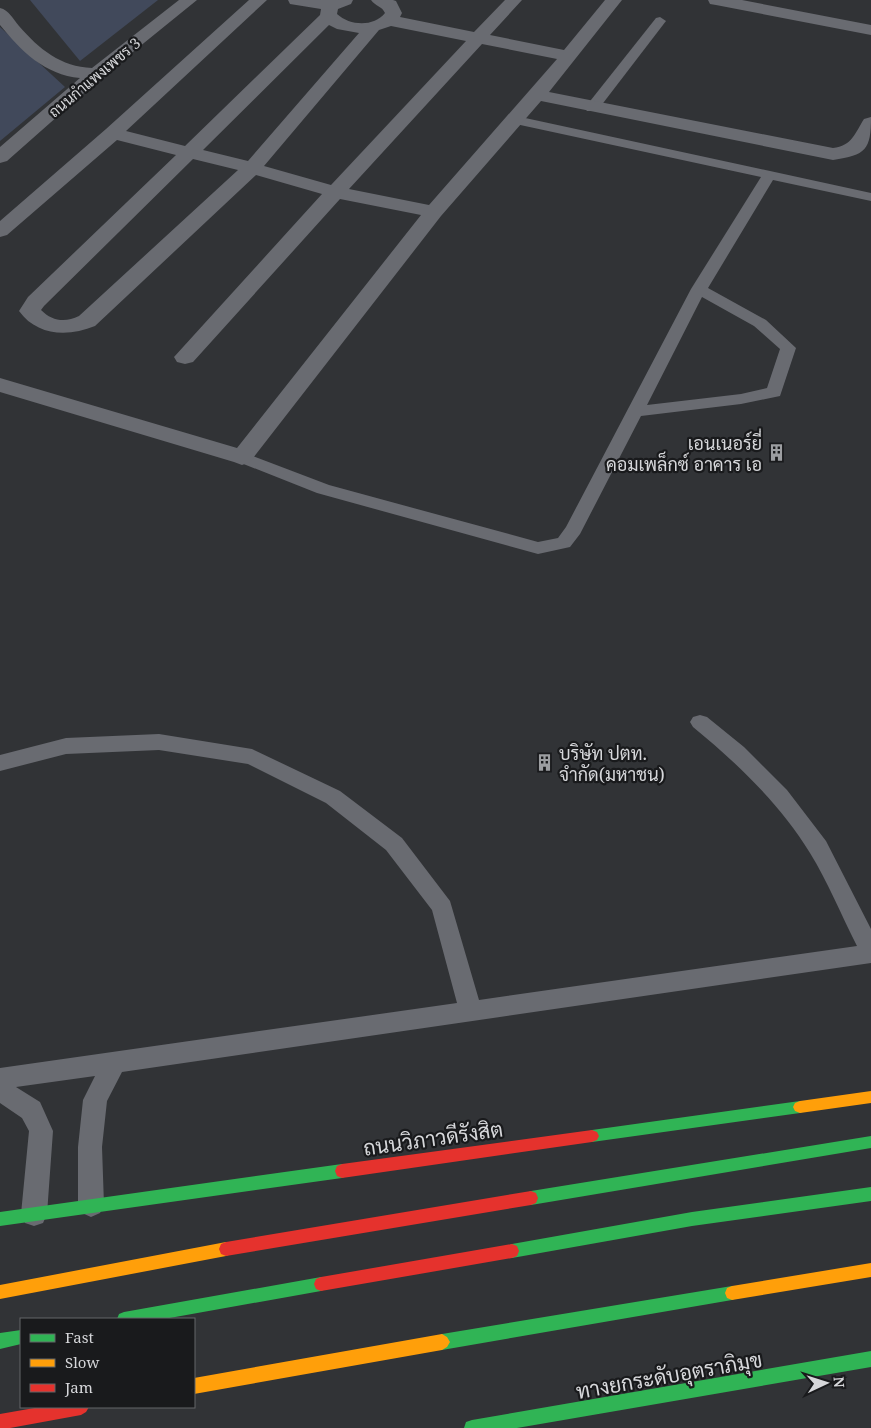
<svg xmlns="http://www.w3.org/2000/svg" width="871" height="1428" viewBox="0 0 871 1428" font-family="'Noto Serif',Sarabun,serif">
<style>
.green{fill:#41495b}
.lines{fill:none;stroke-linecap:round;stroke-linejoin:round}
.lane{fill:#696b71;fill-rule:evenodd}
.street{fill:#696b71;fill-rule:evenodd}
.fast{fill:#30b455;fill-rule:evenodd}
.slow{fill:#ff9f0a;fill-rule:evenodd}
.jam{fill:#e5322d;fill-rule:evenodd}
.labels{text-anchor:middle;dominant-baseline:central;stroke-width:4.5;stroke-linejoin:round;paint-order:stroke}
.far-street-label{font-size:15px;fill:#d6d7da;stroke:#191a1c}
.poi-label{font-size:18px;fill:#d6d7da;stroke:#191a1c;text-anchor:end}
.near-street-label{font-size:21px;fill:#d6d7da;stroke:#191a1c}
</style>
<rect width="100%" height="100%" fill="#313336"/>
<!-- green -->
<g class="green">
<path d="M 30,0 L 158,0 L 80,61 Z"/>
<path d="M 0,27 L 65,87 L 0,141 Z"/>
</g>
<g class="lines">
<!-- lane -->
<g class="lane">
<path d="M 660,17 L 666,21 L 597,111 L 587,111 L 585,108 L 587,105 L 656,18 Z"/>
<path d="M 516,116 L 871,193 L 871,201 L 773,180 L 708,288 L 766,320 L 796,348 L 780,396 L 741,404 L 641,416 L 580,534 L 570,547 L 538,554 L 317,493 L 236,461 L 233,457 L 236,453 L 242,452 L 329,485 L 538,542 L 558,538 L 566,527 L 691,289 L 761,177 L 511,123 L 509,120 ZM 702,297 L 754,326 L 780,349 L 767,388 L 741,394 L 647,405 Z"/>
<path d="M 700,715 L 707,717 L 744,747 L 787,790 L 826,841 L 871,929 L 871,963 L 122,1072 L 107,1101 L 102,1147 L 104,1205 L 100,1213 L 91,1217 L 82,1213 L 78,1205 L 78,1147 L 83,1100 L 95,1076 L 16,1087 L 40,1102 L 53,1131 L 47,1214 L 43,1223 L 34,1226 L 25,1223 L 21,1214 L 29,1131 L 22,1118 L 0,1103 L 0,1068 L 457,1003 L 432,910 L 386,850 L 326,803 L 248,764 L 159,750 L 66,754 L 0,771 L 0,755 L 66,738 L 159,734 L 252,749 L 340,791 L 402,838 L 450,901 L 479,1000 L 857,946 C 841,915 828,882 810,853 C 780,804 737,763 693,727 L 690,722 L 693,717 Z"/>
</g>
<!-- street -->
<g class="street">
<path d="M 179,0 L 197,0 L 102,77 L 7,161 L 0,163 L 0,147 L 80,78 C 45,75 21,51 0,25 L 0,8 C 9,10 13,19 19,26 C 39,49 61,67 92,68 Z"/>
<path d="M 249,0 L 267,0 L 126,131 L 185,146 L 320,15 L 321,9 L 290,4 L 288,0 L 353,0 L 351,4 L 338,9 L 337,14 C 350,26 374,27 385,13 C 382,6 375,6 371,0 L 393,0 L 396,1 L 402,13 L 400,17 L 474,32 L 505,0 L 522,0 L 490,35 L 564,50 L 605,0 L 622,0 L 549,92 L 833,148 C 852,146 855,133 864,119 L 871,117 C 871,150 866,155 833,160 L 541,101 L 441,216 L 250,462 L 242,465 L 234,462 L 0,392 L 0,378 L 237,448 L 421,215 L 340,199 L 193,362 L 185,364 L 177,362 L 174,357 L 322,194 L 256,175 L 95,326 C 68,337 37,336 19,311 L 28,297 L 176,155 L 117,140 L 7,235 L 0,237 L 0,221 L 106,129 ZM 329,25 L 337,29 L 359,33 L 248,161 L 203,150 ZM 391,26 L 466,41 L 331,185 L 264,166 L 379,30 ZM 482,44 L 557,59 L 429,205 L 349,189 ZM 193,159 L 238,170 L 79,316 C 65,323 52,321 41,310 L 44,306 Z"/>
<path d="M 708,0 L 742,0 L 871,25 L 871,35 L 716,5 L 710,4 Z"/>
</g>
<!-- fast -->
<g class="fast">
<path d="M 800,1101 L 805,1103 L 807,1107 L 805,1111 L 800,1113 L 592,1142 L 587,1140 L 585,1136 L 587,1132 L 592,1130 Z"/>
<path d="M 871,1136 L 871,1148 L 531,1205 L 526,1203 L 524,1198 L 526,1193 L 531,1191 Z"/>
<path d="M 342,1164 L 347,1166 L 349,1171 L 347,1176 L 342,1178 L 0,1226 L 0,1212 Z"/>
<path d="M 871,1187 L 871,1201 L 692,1226 L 512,1258 L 507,1256 L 505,1251 L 507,1246 L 512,1244 L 692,1212 Z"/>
<path d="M 321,1277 L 326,1279 L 328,1284 L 326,1289 L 321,1291 L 164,1319 L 117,1319 L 119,1314 L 124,1312 Z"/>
<path d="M 732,1286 L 737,1288 L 739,1293 L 737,1298 L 732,1300 L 442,1350 L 437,1347 L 434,1342 L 437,1337 L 442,1334 Z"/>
<path d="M 21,1330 L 21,1344 L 0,1349 L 0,1333 Z"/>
<path d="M 871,1351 L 871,1367 L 517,1428 L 464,1428 L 466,1422 L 472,1420 Z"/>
</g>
<!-- slow -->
<g class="slow">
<path d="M 871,1091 L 871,1103 L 800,1113 L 795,1111 L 793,1107 L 795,1103 L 800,1101 Z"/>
<path d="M 226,1242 L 231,1244 L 233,1249 L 231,1254 L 226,1256 L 0,1299 L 0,1285 Z"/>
<path d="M 871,1263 L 871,1277 L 732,1300 L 727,1298 L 725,1293 L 727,1288 L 732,1286 Z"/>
<path d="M 442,1334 L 447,1337 L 450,1342 L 447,1347 L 442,1350 L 194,1394 L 194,1378 Z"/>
</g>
<!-- jam -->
<g class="jam">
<path d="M 592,1130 L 597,1132 L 599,1136 L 597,1140 L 592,1142 L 342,1178 L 337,1176 L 335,1171 L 337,1166 L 342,1164 Z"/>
<path d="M 531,1191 L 536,1193 L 538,1198 L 536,1203 L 531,1205 L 226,1256 L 221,1254 L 219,1249 L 221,1244 L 226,1242 Z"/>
<path d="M 512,1244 L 517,1246 L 519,1251 L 517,1256 L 512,1258 L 321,1291 L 316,1289 L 314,1284 L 316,1279 L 321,1277 Z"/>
<path d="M 40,1407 L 89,1407 L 86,1412 L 81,1415 L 10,1428 L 0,1428 L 0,1414 Z"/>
</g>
</g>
<!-- icons -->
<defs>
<symbol id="building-bare" viewBox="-9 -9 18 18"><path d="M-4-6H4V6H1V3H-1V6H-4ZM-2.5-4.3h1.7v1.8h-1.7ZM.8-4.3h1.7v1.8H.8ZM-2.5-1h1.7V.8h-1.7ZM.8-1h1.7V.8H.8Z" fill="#9c9ea1" stroke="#191a1c" stroke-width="2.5" paint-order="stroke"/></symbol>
</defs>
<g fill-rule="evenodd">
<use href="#building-bare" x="764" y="440" width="25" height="25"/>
<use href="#building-bare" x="532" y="750" width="25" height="25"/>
</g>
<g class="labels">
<!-- far-street labels -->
<g class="far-street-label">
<text transform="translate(94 77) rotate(-40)">ถนนกำแพงเพชร 3</text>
</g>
<!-- poi labels -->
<g class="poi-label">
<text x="762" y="443">เอนเนอร์ยี่<tspan x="762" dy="21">คอมเพล็กซ์ อาคาร เอ</tspan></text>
<text x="559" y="753" text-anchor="start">บริษัท ปตท.<tspan x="559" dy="21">จำกัด(มหาชน)</tspan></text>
</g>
<!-- near-street labels -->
<g class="near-street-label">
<text transform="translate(433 1138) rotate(-8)">ถนนวิภาวดีรังสิต</text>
<text transform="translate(669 1375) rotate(-10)">ทางยกระดับอุตราภิมุข</text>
</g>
</g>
<!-- legend -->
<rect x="20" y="1318" width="175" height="90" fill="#191a1c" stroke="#656668"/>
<rect x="30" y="1334" width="25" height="8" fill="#30b455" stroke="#656668"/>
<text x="65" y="1343" font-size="15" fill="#d6d7da">Fast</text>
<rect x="30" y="1359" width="25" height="8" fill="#ff9f0a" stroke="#656668"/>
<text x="65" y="1368" font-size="15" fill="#d6d7da">Slow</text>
<rect x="30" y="1384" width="25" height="8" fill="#e5322d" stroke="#656668"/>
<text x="65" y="1393" font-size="15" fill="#d6d7da">Jam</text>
<!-- north arrow -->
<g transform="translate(826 1383) rotate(86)" stroke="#191a1c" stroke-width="4" paint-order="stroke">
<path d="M0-4L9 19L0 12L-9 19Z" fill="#d6d7da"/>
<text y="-8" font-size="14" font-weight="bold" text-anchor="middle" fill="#d6d7da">N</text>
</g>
</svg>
